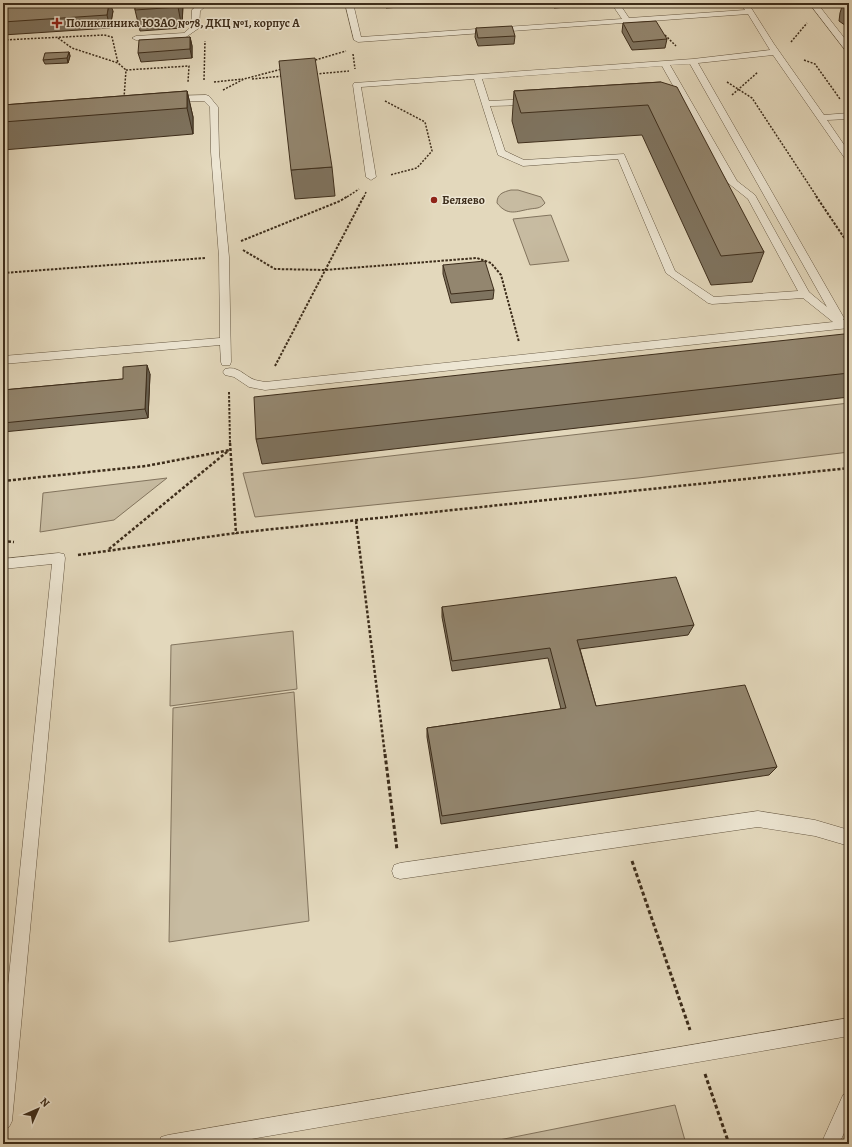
<svg xmlns="http://www.w3.org/2000/svg" width="852" height="1147" viewBox="0 0 852 1147" font-family="Alegreya,serif">
<style>
.green{fill:#c7bba1;stroke:#82745e}
.lines{fill:none;stroke-linecap:round;stroke-linejoin:round}
.service-casing{stroke:#665843;stroke-width:1}
.path-far3{stroke:#3d2d1b;stroke-width:1.5;stroke-dasharray:2 1.5;stroke-linecap:butt}
.path-far2{stroke:#3d2d1b;stroke-width:2;stroke-dasharray:2.5 1.5;stroke-linecap:butt}
.path-far1{stroke:#3d2d1b;stroke-width:2.5;stroke-dasharray:3 2;stroke-linecap:butt}
.path{stroke:#3d2d1b;stroke-width:3;stroke-dasharray:4 2.5;stroke-linecap:butt}
.service{fill:#ede6d3;fill-rule:evenodd}
.wall{fill:#7e735f;stroke:#3d2d1b}
.shaded-wall{fill:#675e4e;stroke:#3d2d1b}
.building{fill:#93866f;stroke:#3d2d1b}
.poi-dot{fill:#8f2418;stroke:#ede6d3;stroke-width:1.5}
.labels{text-anchor:middle;dominant-baseline:central;stroke-width:3;stroke-linejoin:round;paint-order:stroke}
.far-poi-label{font-size:12px;font-weight:bold;fill:#3d2d1b;stroke:#ede6d3;text-anchor:start}
</style>
<rect width="100%" height="100%" fill="#e3d8bc"/>
<filter id="stains"><feTurbulence type="fractalNoise" baseFrequency=".005" numOctaves="4"/><feColorMatrix values="0 0 0 0 .2 0 0 0 0 .09 0 0 0 0 .02 0 0 0 .5 -.17"/></filter>
<radialGradient id="worn" r=".72"><stop offset=".6" stop-color="#630" stop-opacity="0"/><stop offset="1" stop-color="#630" stop-opacity=".3"/></radialGradient>
<!-- green -->
<g class="green">
<path d="M 511,190 L 518,190 L 541,197 L 545,203 C 540,209 536,208 530,209 C 517,211 508,217 497,203 C 497,194 503,192 511,190 Z"/>
<path d="M 551,215 L 569,261 L 530,265 L 513,219 Z"/>
<path d="M 849,403 L 849,452 L 638,478 L 255,517 L 243,473 Z"/>
<path d="M 167,478 L 114,520 L 40,532 L 43,493 Z"/>
<path d="M 293,631 L 297,689 L 170,706 L 171,645 Z"/>
<path d="M 294,692 L 309,921 L 169,942 L 173,708 Z"/>
<path d="M 675,1105 L 686,1144 L 479,1144 Z"/>
</g>
<g class="lines">
<defs>
<g id="service">
<path d="M 200,3 L 209,3 L 200,11 L 199,28 L 186,37 L 136,40 L 132,38 L 136,36 L 184,33 L 191,27 L 192,10 Z"/>
<path d="M 345,3 L 353,3 L 361,37 L 622,19 L 611,3 L 619,3 L 629,18 L 745,10 L 740,3 L 748,3 L 774,44 L 824,115 L 849,113 L 849,119 L 827,120 L 849,152 L 849,161 L 846,160 L 773,55 L 698,63 L 844,318 L 843,320 L 849,320 L 849,328 L 265,390 L 249,387 L 234,377 L 225,375 L 223,372 L 225,369 C 238,365 244,376 255,380 C 258,381 262,381 265,382 L 833,322 L 803,298 L 712,304 L 708,303 L 666,273 L 618,159 L 523,166 L 498,155 L 474,79 L 361,87 L 376,177 L 371,180 L 366,177 L 353,85 L 354,83 L 693,59 L 770,50 L 748,14 L 358,42 L 354,40 ZM 690,64 L 827,307 L 809,292 L 755,195 L 737,181 L 670,65 ZM 662,66 L 728,183 L 748,199 L 798,291 L 714,297 L 675,271 L 624,154 L 524,160 L 505,151 L 490,106 L 530,105 L 534,102 L 530,99 L 489,101 L 482,79 Z"/>
<path d="M 809,3 L 817,3 L 849,44 L 849,51 L 846,51 Z"/>
<path d="M 206,95 L 209,96 L 218,107 L 219,152 L 229,257 L 231,362 L 230,365 L 222,365 L 221,362 L 220,345 L 3,364 L 3,356 L 220,338 L 219,257 L 211,152 L 210,107 L 204,101 L 172,102 L 168,99 L 172,96 Z"/>
<path d="M 59,553 L 64,554 L 65,558 L 12,1121 L 9,1127 L 3,1130 L 3,1033 L 52,564 L 3,569 L 3,559 Z"/>
<path d="M 758,811 L 815,820 L 849,830 L 849,846 L 815,836 L 758,827 L 400,879 L 394,877 L 392,871 L 394,865 L 400,863 Z"/>
<path d="M 849,1018 L 849,1036 L 222,1144 L 159,1144 L 161,1137 L 168,1135 Z"/>
<path d="M 849,1092 L 849,1122 L 839,1144 L 821,1144 L 843,1095 Z"/>
</g>
</defs>
<!-- service casing -->
<use href="#service" class="service-casing"/>
<!-- path-far3 -->
<g class="path-far3">
<path d="M 665,35 L 676,46"/>
<path d="M 58,38 L 72,48 L 118,63 L 126,70"/>
<path d="M 3,40 L 104,35 L 112,37 L 118,63"/>
<path d="M 791,42 L 807,23"/>
<path d="M 353,54 L 355,69"/>
<path d="M 804,60 L 815,64 L 840,99"/>
<path d="M 312,61 L 346,51"/>
<path d="M 316,74 L 349,71"/>
<path d="M 252,79 L 283,76"/>
<path d="M 204,80 L 205,41"/>
<path d="M 214,82 L 243,79"/>
<path d="M 727,82 L 752,98 L 817,197"/>
<path d="M 223,90 L 244,79 L 282,69"/>
<path d="M 732,95 L 758,72"/>
<path d="M 124,98 L 126,70 L 189,66 L 188,82"/>
<path d="M 385,101 L 425,122 L 432,151 L 417,168 L 390,175"/>
<path d="M 347,197 L 359,189"/>
<path d="M 364,197 L 366,192"/>
</g>
<!-- path-far2 -->
<g class="path-far2">
<path d="M 816,196 L 849,245"/>
<path d="M 241,241 L 340,201 L 348,196"/>
<path d="M 243,250 L 275,269 L 325,270 L 477,258 L 491,263 L 501,275 L 519,342"/>
<path d="M 3,273 L 205,258"/>
<path d="M 275,366 L 364,196"/>
<path d="M 229,392 L 230,444"/>
</g>
<!-- path-far1 -->
<g class="path-far1">
<path d="M 230,443 L 236,533 L 849,468"/>
<path d="M 3,481 L 146,466 L 230,450"/>
<path d="M 356,521 L 385,755"/>
<path d="M 3,541 L 14,542"/>
<path d="M 109,549 L 228,451"/>
<path d="M 78,555 L 236,533"/>
<path d="M 3,598 L 5,583"/>
</g>
<!-- path -->
<g class="path">
<path d="M 385,754 L 397,850"/>
<path d="M 632,861 L 690,1030"/>
<path d="M 705,1074 L 729,1144"/>
</g>
<!-- service -->
<use href="#service" class="service"/>
</g>
<!-- wall -->
<g class="wall">
<path d="M 135,3 L 183,3 L 182,28 L 140,31 L 135,10 Z"/>
<path d="M 385,3 L 458,3 L 386,8 Z"/>
<path d="M 551,3 L 607,3 L 607,4 L 554,8 Z"/>
<path d="M 843,3 L 849,3 L 849,28 L 839,21 L 840,13 Z"/>
<path d="M 3,5 L 113,11 L 110,28 L 3,35 Z"/>
<path d="M 623,23 L 667,39 L 665,48 L 632,50 L 622,32 Z"/>
<path d="M 476,28 L 515,36 L 514,44 L 478,46 L 475,37 Z"/>
<path d="M 190,37 L 192,46 L 192,58 L 141,62 L 138,53 Z"/>
<path d="M 69,52 L 70,56 L 68,63 L 45,64 L 43,60 Z"/>
<path d="M 661,82 L 764,252 L 752,282 L 711,285 L 642,135 L 518,143 L 512,121 L 514,91 Z"/>
<path d="M 187,91 L 193,117 L 193,134 L 3,150 L 3,105 Z"/>
<path d="M 332,167 L 335,196 L 295,199 L 291,170 Z"/>
<path d="M 443,265 L 494,290 L 493,299 L 451,303 L 443,274 Z"/>
<path d="M 849,342 L 849,397 L 262,464 L 256,439 Z"/>
<path d="M 150,374 L 148,418 L 3,432 L 3,390 L 123,379 Z"/>
<path d="M 442,607 L 694,625 L 688,635 L 580,649 L 596,706 L 777,767 L 769,775 L 441,824 L 427,737 L 427,728 L 561,709 L 548,658 L 452,671 L 442,617 Z"/>
</g>
<!-- shaded-wall -->
<g class="shaded-wall">
<path d="M 109,3 L 110,3 L 113,11 L 110,28 L 107,15 Z"/>
<path d="M 178,3 L 183,3 L 182,28 L 178,7 Z"/>
<path d="M 190,37 L 192,46 L 192,58 L 190,49 Z"/>
<path d="M 69,52 L 70,56 L 68,63 L 67,58 Z"/>
<path d="M 187,91 L 193,117 L 193,134 L 187,108 Z"/>
<path d="M 147,365 L 150,374 L 148,418 L 145,409 Z"/>
</g>
<!-- building -->
<g class="building">
<path d="M 43,3 L 109,3 L 107,15 L 3,22 L 3,5 Z"/>
<path d="M 135,3 L 178,3 L 178,7 L 135,10 Z"/>
<path d="M 656,21 L 667,39 L 633,42 L 623,23 Z"/>
<path d="M 512,26 L 515,36 L 478,38 L 476,28 Z"/>
<path d="M 190,37 L 190,49 L 138,53 L 139,40 Z"/>
<path d="M 69,52 L 67,58 L 43,60 L 45,53 Z"/>
<path d="M 315,58 L 332,167 L 291,170 L 279,61 Z"/>
<path d="M 661,82 L 677,87 L 764,252 L 721,256 L 648,105 L 521,113 L 514,91 Z"/>
<path d="M 187,91 L 187,108 L 3,122 L 3,105 Z"/>
<path d="M 485,261 L 494,290 L 451,294 L 443,265 Z"/>
<path d="M 844,334 L 849,342 L 849,373 L 256,439 L 254,397 Z"/>
<path d="M 147,365 L 145,409 L 3,423 L 3,390 L 123,379 L 123,367 Z"/>
<path d="M 676,577 L 694,625 L 577,640 L 596,706 L 745,685 L 777,767 L 442,816 L 427,728 L 566,708 L 550,648 L 452,661 L 442,607 Z"/>
</g>
<!-- markers -->
<g class="poi-dot">
<path d="M55 17h4v4h4v4h-4v4h-4v-4h-4v-4h4z"/>
<circle cx="434" cy="200" r="4"/>
</g>
<g class="labels">
<!-- far-poi labels -->
<g class="far-poi-label">
<text x="66" y="23">Поликлиника ЮЗАО №78, ДКЦ №1, корпус А</text>
<text x="442" y="200">Беляево</text>
</g>
</g>
<!-- margin -->
<rect width="852" height="1147" fill="none" stroke="#e3d8bc" stroke-width="16"/>
<rect x="4" y="4" width="844" height="1139" fill="none" stroke="#3d2d1b" stroke-width="2"/>
<rect x="8" y="8" width="836" height="1131" fill="none" stroke="#3d2d1b"/>
<!-- north arrow -->
<g transform="translate(38 1109) rotate(45)" stroke="#ede6d3" stroke-width="3" paint-order="stroke">
<path d="M0-3L7 15L0 10L-7 15Z" fill="#3d2d1b"/>
<text y="-6" font-size="11" font-weight="bold" text-anchor="middle" fill="#3d2d1b">N</text>
</g>
<rect width="100%" height="100%" filter="url(#stains)"/>
<rect width="100%" height="100%" fill="url(#worn)"/>
</svg>
